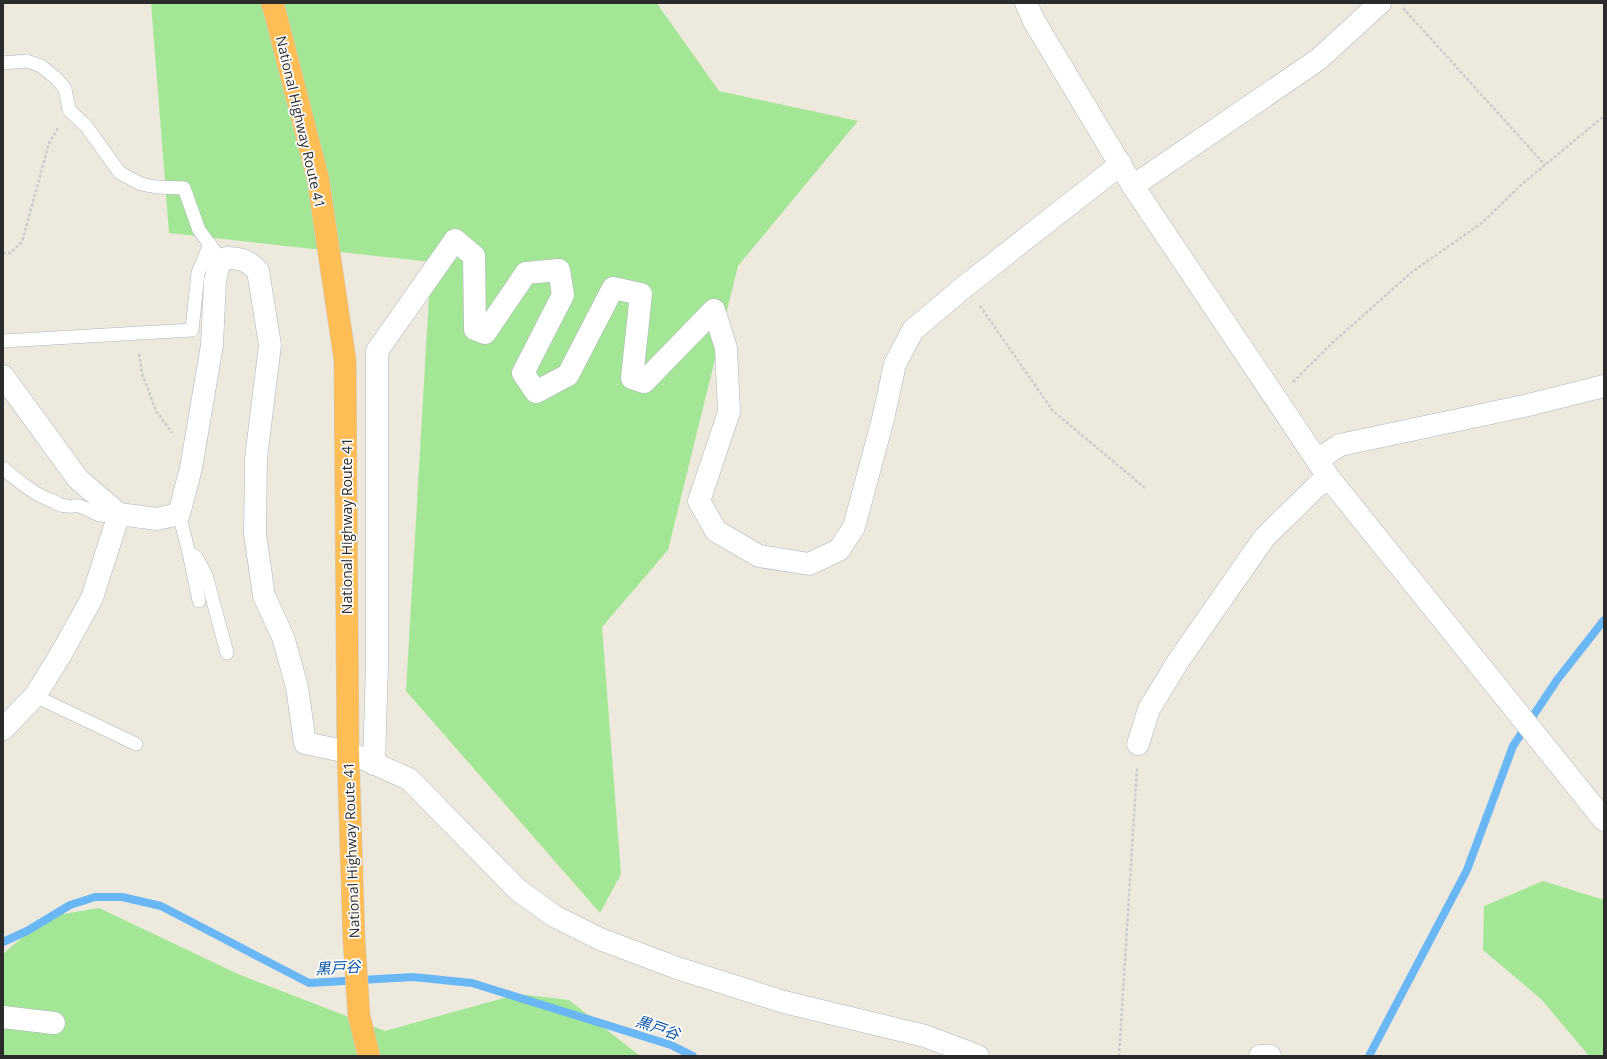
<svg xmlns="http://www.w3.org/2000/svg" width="1607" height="1059" viewBox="0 0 1607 1059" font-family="'Open Sans','Noto Sans JP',sans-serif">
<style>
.green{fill:#a3e796}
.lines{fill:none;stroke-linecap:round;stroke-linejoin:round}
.stream{stroke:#6ab7f5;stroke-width:8}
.lane-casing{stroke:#b1b1c0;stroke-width:14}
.street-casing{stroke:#b1b1c0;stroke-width:23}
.secondary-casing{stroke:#b1b1c0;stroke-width:23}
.highway-casing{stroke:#ccc;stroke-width:23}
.path{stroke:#ccc;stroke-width:2.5;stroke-dasharray:3 2;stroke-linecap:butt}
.lane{stroke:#fff;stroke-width:13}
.street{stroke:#fff;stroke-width:22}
.secondary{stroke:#fff;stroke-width:22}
.highway{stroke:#ffbd56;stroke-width:22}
.labels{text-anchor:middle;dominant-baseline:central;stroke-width:3.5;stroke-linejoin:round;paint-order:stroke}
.street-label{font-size:14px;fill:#2b2b2b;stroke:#fff}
.water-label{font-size:15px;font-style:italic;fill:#0752a4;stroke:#fff}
</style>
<rect width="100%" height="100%" fill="#eee9dd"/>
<!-- green -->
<g class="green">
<path d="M 151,3 L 659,3 L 658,5 L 719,91 L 858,121 L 738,266 L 668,550 L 602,627 L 621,874 L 600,913 L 406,691 L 431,262 L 169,233 Z"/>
<path d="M 1543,881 L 1604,900 L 1604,1056 L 1589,1056 L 1541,999 L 1483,950 L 1484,906 Z"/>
<path d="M 99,908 L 238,974 L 385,1031 L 518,994 L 569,1000 L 640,1056 L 3,1056 L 3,954 L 46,917 Z"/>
</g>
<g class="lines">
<!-- stream -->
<g class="stream">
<path d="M 3,942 L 27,931 L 70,905 L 95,897 L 122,897 L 161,906 L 309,983 L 413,977 L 472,983 L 671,1045 L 693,1056"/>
<path d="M 1369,1056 L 1467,870 L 1513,746 L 1557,680 L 1604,620"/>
</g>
<defs>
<g id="lane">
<path d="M 3,63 L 27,61 L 41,66 L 57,79 L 65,89 L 69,110 L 86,126 L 120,173 L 141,184 L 156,187 L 184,188 L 199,230 L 222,261"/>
<path d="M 3,341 L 192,330 L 198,273 L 210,244"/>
<path d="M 3,468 C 19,482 35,495 55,502 C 58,504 63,506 67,506 C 71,507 75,505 79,506 C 97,511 96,521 117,511"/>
<path d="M 179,514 L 189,553 L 196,557 L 206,575 L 227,653"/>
<path d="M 189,553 L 199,601"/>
<path d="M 35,696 L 136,744"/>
</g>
<g id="street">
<path d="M 1133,186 L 1319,59 L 1380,3"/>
<path d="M 3,376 L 78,479 L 119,514 L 157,519 L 179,514 L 191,468 L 212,345 L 215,281 L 219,264 L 226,258 C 240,258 248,260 258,271 L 270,345 L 256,458 L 255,534 L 264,596 L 283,637 L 297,687 L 305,743 L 348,752 L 409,779 L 518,890 L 554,916 L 600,939 L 677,968 L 784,1002 L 925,1036 L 978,1056"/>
<path d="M 1317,460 L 1340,445 L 1524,406 L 1604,386"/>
<path d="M 3,729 L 35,696 L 61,654 L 92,598 L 119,514"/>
<path d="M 1138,744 L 1149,709 L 1179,660 L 1264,538 L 1317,486 L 1329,478"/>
<path d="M 374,764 L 377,664 L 377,351 L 455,240 L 474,256 L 475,329 L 485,333 L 526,273 L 559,270 L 563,295 L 523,373 L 536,392 L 568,375 L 613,288 L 641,294 L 632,378 L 644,382 L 714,310 L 726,348 L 729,412 L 699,501 L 716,531 L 759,556 L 809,564 L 839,550 L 854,527 L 883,419 L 895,364 L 913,330 L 964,287 L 1121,164"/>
<path d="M 3,1017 L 54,1023"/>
<path d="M 1260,1056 L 1270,1056"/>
</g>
<path id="secondary" d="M 1026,3 L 1034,21 L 1133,186 L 1329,478 L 1604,820"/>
<path id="highway" d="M 272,3 L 275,12 L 318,179 L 345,360 L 348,752 L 354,940 L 359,1016 L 369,1056"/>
</defs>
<!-- lane casing -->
<use href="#lane" class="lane-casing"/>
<!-- street casing -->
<use href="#street" class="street-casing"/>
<!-- secondary casing -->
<use href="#secondary" class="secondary-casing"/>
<!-- highway casing -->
<use href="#highway" class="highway-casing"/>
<!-- path -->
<g class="path">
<path d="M 1403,8 L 1545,165"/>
<path d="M 3,253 L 10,253 L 22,242 L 49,143 L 58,128"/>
<path d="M 980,306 L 1053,411 L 1145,488"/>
<path d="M 139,354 L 142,373 L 156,411 L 172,433"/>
<path d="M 1293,382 L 1331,344 L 1412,272 L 1483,222 L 1521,185 L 1604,116"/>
<path d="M 1119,1056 L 1137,768"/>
</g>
<!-- lane -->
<use href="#lane" class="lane"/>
<!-- street -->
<use href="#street" class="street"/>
<!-- secondary -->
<use href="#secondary" class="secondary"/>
<!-- highway -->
<use href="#highway" class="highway"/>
</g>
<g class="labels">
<!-- street labels -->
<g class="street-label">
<text transform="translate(301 122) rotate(77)">National Highway Route 41</text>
<text transform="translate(346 526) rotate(-90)">National Highway Route 41</text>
<text transform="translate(351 850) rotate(-92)">National Highway Route 41</text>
</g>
<!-- water labels -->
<g class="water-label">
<text transform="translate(338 967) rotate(-3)">黒戸谷</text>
<text transform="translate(658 1027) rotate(19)">黒戸谷</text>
</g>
</g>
<!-- border -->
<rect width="1607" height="1059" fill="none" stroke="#2b2b2b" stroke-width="8"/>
</svg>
